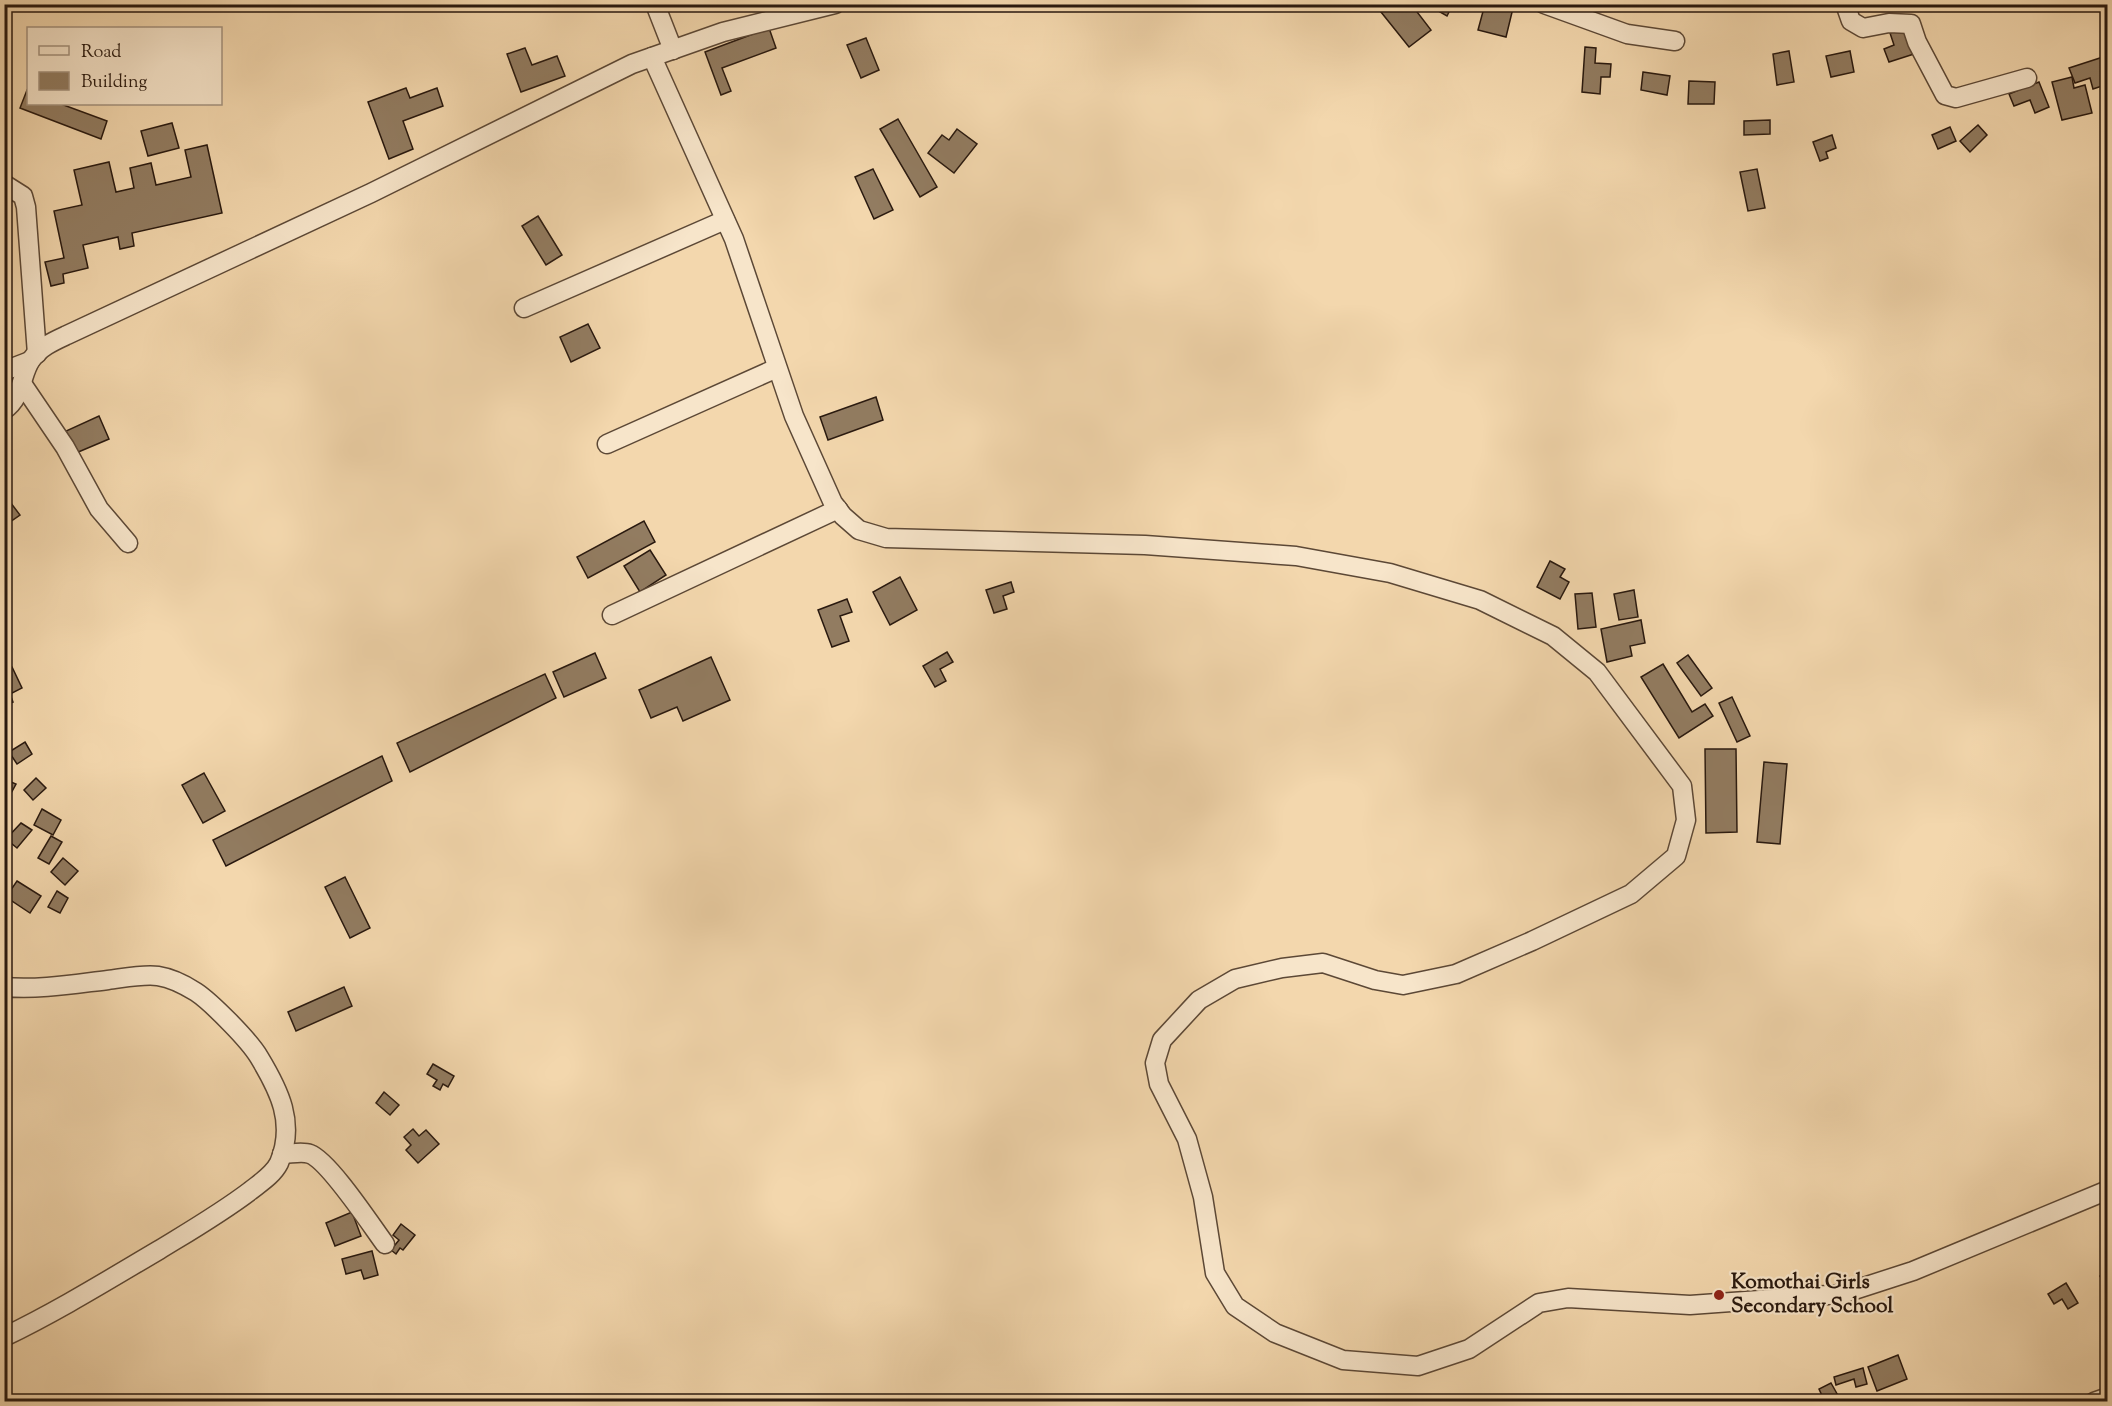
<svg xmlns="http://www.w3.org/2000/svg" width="2112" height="1406" viewBox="0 0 2112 1406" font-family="'Sorts Mill Goudy',serif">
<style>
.building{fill:#927c61;stroke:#29190f;stroke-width:1.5}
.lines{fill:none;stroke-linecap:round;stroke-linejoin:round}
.minor-casing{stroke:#5c4836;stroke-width:21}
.minor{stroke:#f7e5ca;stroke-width:18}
.poi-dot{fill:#8f2418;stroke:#f7e5ca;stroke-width:2}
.labels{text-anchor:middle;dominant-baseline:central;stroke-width:4.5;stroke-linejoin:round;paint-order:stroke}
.poi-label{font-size:21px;font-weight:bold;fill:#29190f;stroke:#f7e5ca;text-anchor:start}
</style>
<rect width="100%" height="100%" fill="#f3d7ad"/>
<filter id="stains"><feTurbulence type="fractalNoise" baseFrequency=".00333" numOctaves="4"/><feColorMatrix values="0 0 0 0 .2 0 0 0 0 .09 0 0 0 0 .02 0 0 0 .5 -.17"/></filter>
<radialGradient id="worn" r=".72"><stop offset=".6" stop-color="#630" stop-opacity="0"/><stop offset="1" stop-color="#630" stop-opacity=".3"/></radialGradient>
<!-- building -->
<g class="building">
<path d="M 1390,4 L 1411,4 L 1431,30 L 1409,47 L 1381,12 Z"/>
<path d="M 1426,4 L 1453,4 L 1447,16 Z"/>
<path d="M 1485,4 L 1514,4 L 1506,37 L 1478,30 Z"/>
<path d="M 769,28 L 776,48 L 722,68 L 731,91 L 721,95 L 705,52 Z"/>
<path d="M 1905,28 L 1914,54 L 1889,62 L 1884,49 L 1894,45 L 1890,33 Z"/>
<path d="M 866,38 L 879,70 L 861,78 L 847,45 Z"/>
<path d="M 1585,47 L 1596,48 L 1595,63 L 1611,64 L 1610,77 L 1601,77 L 1600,94 L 1582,92 Z"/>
<path d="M 525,48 L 532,65 L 557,56 L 565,76 L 521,92 L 507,54 Z"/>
<path d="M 1789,51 L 1794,82 L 1777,85 L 1773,54 Z"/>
<path d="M 1850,51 L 1854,72 L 1831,77 L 1826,56 Z"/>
<path d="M 2103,57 L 2108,69 L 2108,84 L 2093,89 L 2090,78 L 2075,83 L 2069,68 Z"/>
<path d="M 1643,72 L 1670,76 L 1667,95 L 1641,90 Z"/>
<path d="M 2072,77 L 2074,88 L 2085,85 L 2092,113 L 2062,120 L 2052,82 Z"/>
<path d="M 1689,81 L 1715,82 L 1714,104 L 1688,104 Z"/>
<path d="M 2039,82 L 2049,107 L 2035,113 L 2030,100 L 2014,106 L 2009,94 Z"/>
<path d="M 406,88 L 410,98 L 437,88 L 443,106 L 403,121 L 413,149 L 389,159 L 368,102 Z"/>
<path d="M 27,90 L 28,91 L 28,104 L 61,104 L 107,121 L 101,139 L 20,108 Z"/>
<path d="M 898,119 L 937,187 L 920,197 L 880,129 Z"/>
<path d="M 1770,120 L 1770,134 L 1744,135 L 1744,121 Z"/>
<path d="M 172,123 L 179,148 L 148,156 L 141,131 Z"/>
<path d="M 1978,125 L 1987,135 L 1970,152 L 1960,141 Z"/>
<path d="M 1950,127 L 1956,141 L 1938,149 L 1932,135 Z"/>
<path d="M 957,129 L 977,144 L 954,173 L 928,153 L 942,135 L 949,140 Z"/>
<path d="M 1832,135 L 1836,148 L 1826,152 L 1828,158 L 1820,161 L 1813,142 Z"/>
<path d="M 207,145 L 222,213 L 132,233 L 134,246 L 120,249 L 118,237 L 83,245 L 88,268 L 63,274 L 64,283 L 51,286 L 45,262 L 64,258 L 54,211 L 82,205 L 74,170 L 109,162 L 116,192 L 134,188 L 130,168 L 151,163 L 156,185 L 191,177 L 185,150 Z"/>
<path d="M 873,169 L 893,210 L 874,219 L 855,177 Z"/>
<path d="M 1757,169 L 1765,208 L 1748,211 L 1740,172 Z"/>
<path d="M 538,216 L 562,255 L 546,265 L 522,226 Z"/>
<path d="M 588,324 L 600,348 L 571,362 L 560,337 Z"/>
<path d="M 876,397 L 883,420 L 828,440 L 820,417 Z"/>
<path d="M 99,416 L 109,439 L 76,453 L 66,431 Z"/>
<path d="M 4,494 L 20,515 L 4,526 Z"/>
<path d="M 644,521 L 655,542 L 588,578 L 577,557 Z"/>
<path d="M 650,550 L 666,575 L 640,592 L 624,566 Z"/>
<path d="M 1550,561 L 1565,569 L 1560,577 L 1569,582 L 1560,599 L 1537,587 Z"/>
<path d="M 900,577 L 917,610 L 890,625 L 873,592 Z"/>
<path d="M 1011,582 L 1014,592 L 1003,596 L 1007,609 L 994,613 L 986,590 Z"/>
<path d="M 1634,590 L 1638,617 L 1619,620 L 1614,594 Z"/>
<path d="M 1592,593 L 1596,627 L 1578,629 L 1575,594 Z"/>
<path d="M 847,599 L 852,612 L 840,616 L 849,641 L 832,647 L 818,610 Z"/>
<path d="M 1641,620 L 1645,643 L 1630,646 L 1632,656 L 1607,662 L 1601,629 Z"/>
<path d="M 947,652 L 953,662 L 940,669 L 946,681 L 935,687 L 923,666 Z"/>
<path d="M 595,653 L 606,678 L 564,697 L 553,672 Z"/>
<path d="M 1688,655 L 1712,688 L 1701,696 L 1677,663 Z"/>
<path d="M 711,657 L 730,700 L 683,721 L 677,707 L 651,718 L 639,690 Z"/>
<path d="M 1663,664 L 1692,712 L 1705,704 L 1713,716 L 1679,738 L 1641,677 Z"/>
<path d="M 4,667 L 12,667 L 22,688 L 10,694 L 13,702 L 4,706 Z"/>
<path d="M 545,674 L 556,698 L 410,772 L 397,743 Z"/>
<path d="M 1732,697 L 1750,736 L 1737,742 L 1719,703 Z"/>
<path d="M 25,742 L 32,754 L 17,764 L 9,752 Z"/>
<path d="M 1705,749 L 1736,749 L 1737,832 L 1706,833 Z"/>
<path d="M 382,756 L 392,781 L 226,866 L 213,840 Z"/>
<path d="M 1764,762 L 1787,764 L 1780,844 L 1757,842 Z"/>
<path d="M 204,773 L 225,811 L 203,823 L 182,785 Z"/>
<path d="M 36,778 L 46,788 L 33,800 L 24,790 Z"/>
<path d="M 4,779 L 16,784 L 4,806 Z"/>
<path d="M 42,809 L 61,820 L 53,835 L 34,825 Z"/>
<path d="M 21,823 L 32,830 L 17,848 L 6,839 Z"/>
<path d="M 51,836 L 62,842 L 49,864 L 38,858 Z"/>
<path d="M 63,858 L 78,871 L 65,885 L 51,872 Z"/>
<path d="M 345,877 L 370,928 L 350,938 L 325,887 Z"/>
<path d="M 17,881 L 41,896 L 30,913 L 6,897 Z"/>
<path d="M 57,891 L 68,898 L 60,913 L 48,907 Z"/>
<path d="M 344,987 L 352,1006 L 296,1031 L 288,1012 Z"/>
<path d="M 433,1064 L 454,1076 L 448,1087 L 443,1084 L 440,1090 L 433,1086 L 437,1080 L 427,1074 Z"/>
<path d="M 384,1092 L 399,1105 L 390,1115 L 376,1103 Z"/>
<path d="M 413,1129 L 419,1136 L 426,1130 L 439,1144 L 418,1163 L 406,1150 L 411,1145 L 404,1137 Z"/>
<path d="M 352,1212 L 361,1236 L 335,1246 L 326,1223 Z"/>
<path d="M 401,1224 L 415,1235 L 403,1250 L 400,1248 L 396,1254 L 391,1250 L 399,1240 L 393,1235 Z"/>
<path d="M 372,1251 L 378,1275 L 364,1279 L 361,1270 L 346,1274 L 342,1259 Z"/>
<path d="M 2108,1272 L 2108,1286 L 2106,1287 L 2100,1276 Z"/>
<path d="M 2066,1283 L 2078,1303 L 2068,1309 L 2062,1299 L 2054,1304 L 2048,1294 Z"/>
<path d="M 1898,1355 L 1907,1379 L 1877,1391 L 1868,1367 Z"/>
<path d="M 1863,1368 L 1867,1384 L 1856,1387 L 1854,1379 L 1836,1385 L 1834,1377 Z"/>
<path d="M 1831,1383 L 1840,1399 L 1836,1402 L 1825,1402 L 1819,1389 Z"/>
</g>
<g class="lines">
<defs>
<g id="minor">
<path d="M 655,4 L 673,50"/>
<path d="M 1544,4 L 1627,34 L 1675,41"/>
<path d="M 1845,4 L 1851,21 L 1863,28 L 1889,23 L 1911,24 L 1917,42 L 1945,95 L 1956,98 L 2027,78"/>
<path d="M 652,57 L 734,239 L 794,416 L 833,503 L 843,516 L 859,530 L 886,538 L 1145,545 L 1296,556 L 1390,573 L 1480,600 L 1553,636 L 1597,672 L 1682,786 L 1686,820 L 1676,856 L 1631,894 L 1532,941 L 1456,974 L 1403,985 L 1375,980 L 1323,963 L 1282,968 L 1235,979 L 1199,1000 L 1162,1040 L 1155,1063 L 1159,1084 L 1187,1139 L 1203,1197 L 1215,1273 L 1235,1306 L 1275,1333 L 1343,1360 L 1418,1366 L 1469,1349 L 1539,1303 L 1568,1298 L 1690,1305 L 1842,1294 L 1913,1271 L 2108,1190"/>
<path d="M 4,184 L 23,196 L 26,207 L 37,354"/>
<path d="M 524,308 L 725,220"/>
<path d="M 4,371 L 30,361"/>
<path d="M 23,385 L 65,447 L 99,509 L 128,543"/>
<path d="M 4,410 C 23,397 21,374 31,360 C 40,347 54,341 67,335 L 371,193 L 632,64 L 723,32 L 835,4"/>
<path d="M 607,444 L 777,368"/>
<path d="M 612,615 L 838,509"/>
<path d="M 4,987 C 39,990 74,984 108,980 C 124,978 143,974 158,976 C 171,978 185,985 196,992 C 211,1002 249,1040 259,1057 C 279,1090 296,1123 279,1163 C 273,1175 260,1183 250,1191 C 221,1213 190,1231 159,1250 C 108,1280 58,1311 4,1337"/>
<path d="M 282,1154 C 291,1154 302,1151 310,1154 C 329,1161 371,1225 385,1244"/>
<path d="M 2094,1402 L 2108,1397"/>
</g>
</defs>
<!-- minor casing -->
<use href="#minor" class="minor-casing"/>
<!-- minor -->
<use href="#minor" class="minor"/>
</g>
<!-- markers -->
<circle class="poi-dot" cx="1719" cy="1295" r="6"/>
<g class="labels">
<!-- poi labels -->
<g class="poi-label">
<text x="1731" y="1283">Komothai Girls<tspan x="1731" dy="24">Secondary School</tspan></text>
</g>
</g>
<!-- margin -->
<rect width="2112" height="1406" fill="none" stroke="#f3d7ad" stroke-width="24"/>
<rect x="6" y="6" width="2100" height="1394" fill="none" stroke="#29190f" stroke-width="3"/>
<rect x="12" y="12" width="2088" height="1382" fill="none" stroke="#29190f" stroke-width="1.5"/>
<!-- legend -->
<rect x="27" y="27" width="195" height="78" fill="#f7e5ca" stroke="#a5937f" stroke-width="1.5"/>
<rect x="39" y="46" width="30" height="9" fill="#f7e5ca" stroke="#a5937f" stroke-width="1.5"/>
<text x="81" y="57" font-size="18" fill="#29190f">Road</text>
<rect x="39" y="72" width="30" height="18" fill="#927c61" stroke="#a5937f" stroke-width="1.5"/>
<text x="81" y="87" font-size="18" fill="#29190f">Building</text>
<rect width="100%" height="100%" filter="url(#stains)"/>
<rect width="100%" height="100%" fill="url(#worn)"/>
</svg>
